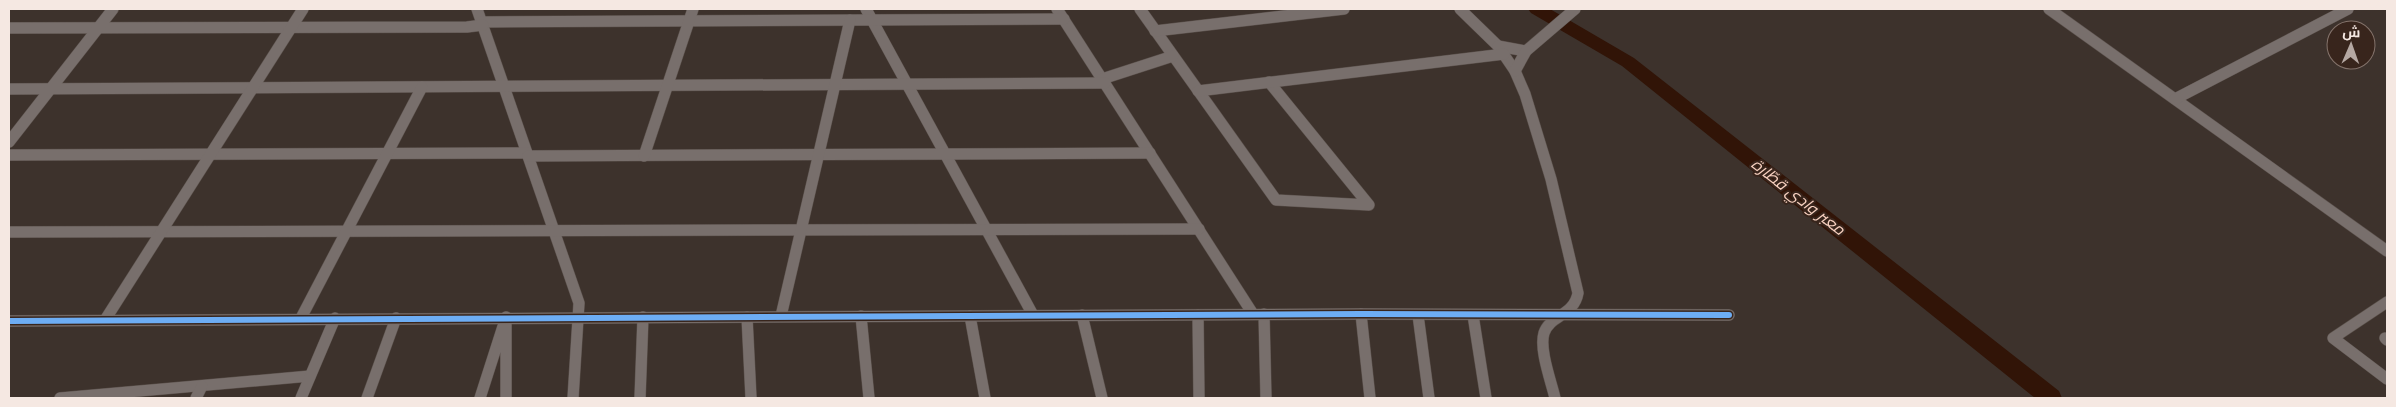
<svg xmlns="http://www.w3.org/2000/svg" width="2396" height="407" viewBox="0 0 2396 407" font-family="'Varela Round',Cairo,sans-serif">
<style>
.lines{fill:none;stroke-linecap:round;stroke-linejoin:round}
.river{fill:#311407;fill-rule:evenodd}
.minor-casing{stroke:#5a504b;stroke-width:12}
.minor{stroke:#786f6c;stroke-width:11}
.cycleway-casing{stroke:#38251c;stroke-width:9}
.cycleway{stroke:#6dadf4;stroke-width:6}
.labels{text-anchor:middle;dominant-baseline:central;stroke-width:4;stroke-linejoin:round;paint-order:stroke}
.water-label{font-size:16px;font-style:italic;fill:#f9d2c1;stroke:#38251c}
</style>
<rect width="100%" height="100%" fill="#3d322c"/>
<g class="lines">
<!-- river -->
<path class="river" d="M 1528,9 L 1550,9 L 1634,58 L 2059,391 L 2062,398 L 2035,398 L 1622,66 L 1531,13 Z"/>
<defs>
<g id="minor">
<path d="M 477,9 L 579,303 L 573,398"/>
<path d="M 866,9 L 1033,315"/>
<path d="M 1057,9 L 1253,314"/>
<path d="M 1140,9 L 1276,200 L 1369,205 L 1269,82"/>
<path d="M 1460,9 L 1498,46 L 1515,71 L 1525,94 L 1551,179 L 1578,293 C 1574,316 1550,315 1544,333 C 1539,349 1551,381 1555,398"/>
<path d="M 2049,9 L 2387,251"/>
<path d="M 481,22 L 1064,19"/>
<path d="M 9,28 L 467,27 L 483,25"/>
<path d="M 1155,31 L 1344,9"/>
<path d="M 1498,46 L 1526,51"/>
<path d="M 1515,71 L 1526,51 L 1575,9"/>
<path d="M 1102,79 L 1173,56"/>
<path d="M 9,89 L 1105,83"/>
<path d="M 1198,91 L 1504,54"/>
<path d="M 2175,99 L 2348,9"/>
<path d="M 9,142 L 113,9"/>
<path d="M 9,155 L 527,153"/>
<path d="M 528,156 L 1150,153"/>
<path d="M 644,156 L 693,9"/>
<path d="M 9,232 L 1199,229"/>
<path d="M 2387,302 L 2333,338 L 2387,379"/>
<path d="M 1264,314 L 1266,398"/>
<path d="M 1361,314 L 1370,398"/>
<path d="M 1082,315 L 1102,398"/>
<path d="M 1198,315 L 1199,398"/>
<path d="M 1418,315 L 1429,398"/>
<path d="M 1473,315 L 1486,398"/>
<path d="M 781,316 L 850,20"/>
<path d="M 861,316 L 869,398"/>
<path d="M 970,316 L 985,398"/>
<path d="M 747,317 L 751,398"/>
<path d="M 301,318 L 422,87"/>
<path d="M 105,320 L 303,9"/>
<path d="M 9,321 L 1361,314 L 1729,315"/>
<path d="M 2385,338 L 2387,340"/>
<path d="M 60,398 L 310,376"/>
<path d="M 196,398 L 202,386"/>
<path d="M 301,398 L 335,318"/>
<path d="M 367,398 L 396,318"/>
<path d="M 480,398 L 506,317 L 506,398"/>
<path d="M 640,398 L 643,317"/>
</g>
</defs>
<!-- minor casing -->
<use href="#minor" class="minor-casing"/>
<!-- minor -->
<use href="#minor" class="minor"/>
<defs>
<path id="cycleway" d="M 9,321 L 1361,314 L 1729,315"/>
</defs>
<!-- cycleway casing -->
<use href="#cycleway" class="cycleway-casing"/>
<!-- cycleway -->
<use href="#cycleway" class="cycleway"/>
</g>
<g class="labels">
<!-- water labels -->
<g class="water-label">
<text transform="translate(1798 197) rotate(38)">معبر وادي قطّارة</text>
</g>
</g>
<!-- border -->
<rect width="2396" height="407" fill="none" stroke="#f5e8e2" stroke-width="20"/>
<!-- north arrow -->
<g transform="translate(2351 45) rotate(2)"><circle r="24" fill="#38251c" stroke="#84736b"/>
<path d="M0-4L9 19L0 12L-9 19Z" fill="#b5a8a2"/>
<text y="-8" font-size="14" font-weight="bold" text-anchor="middle" fill="#f5e8e2">ش</text>
</g>
</svg>
